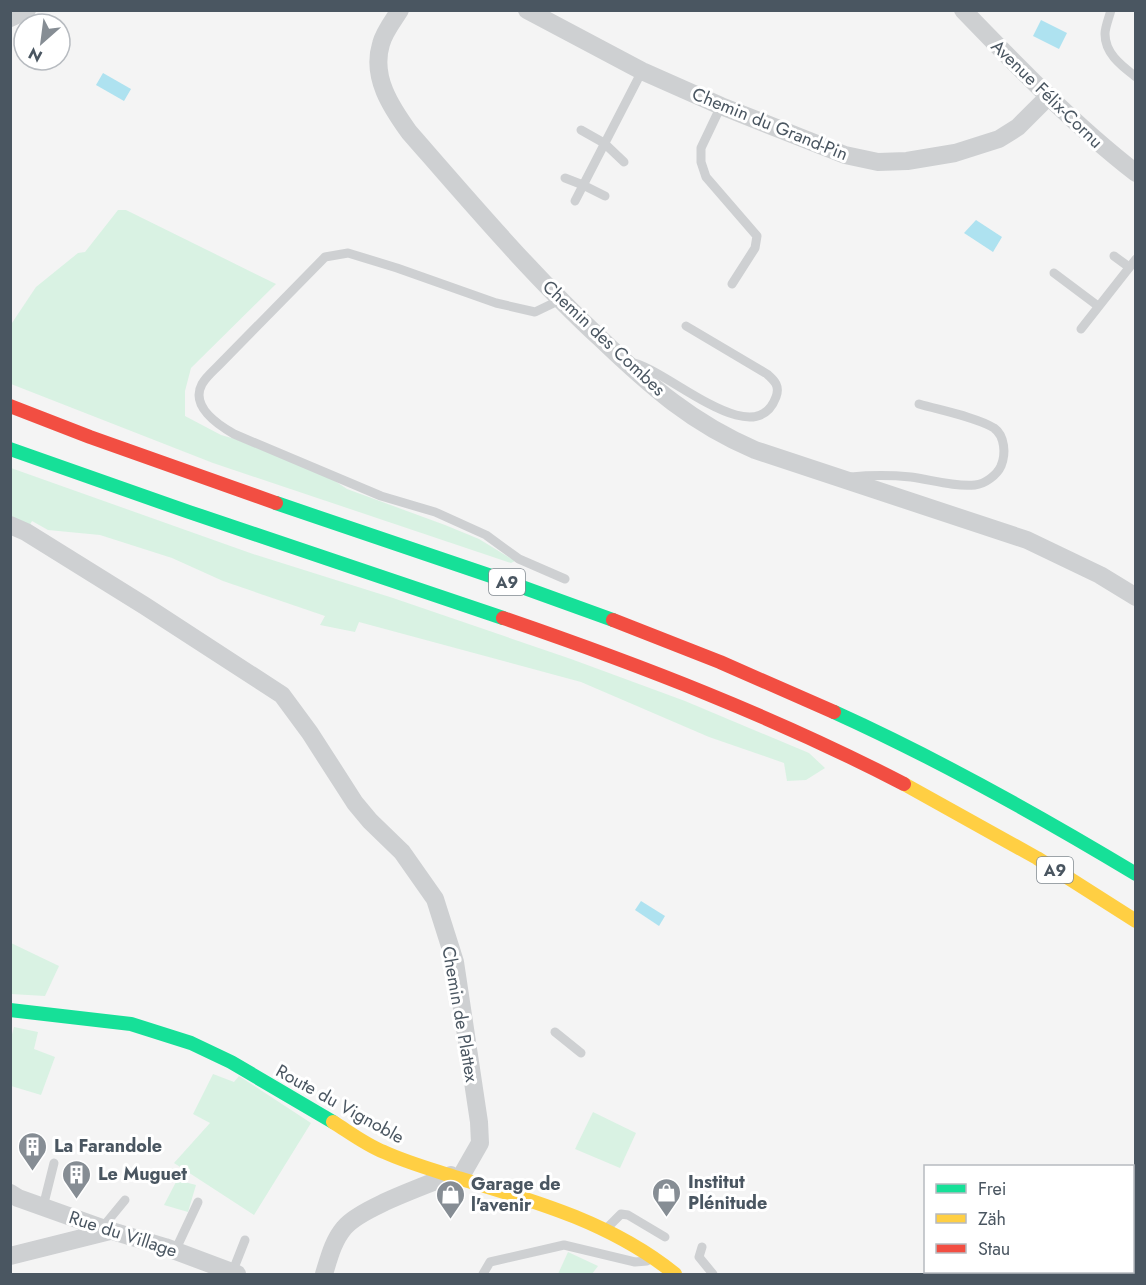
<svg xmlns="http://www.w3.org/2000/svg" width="1146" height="1285" viewBox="0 0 1146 1285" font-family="Jost,sans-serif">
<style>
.green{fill:#d9f2e3}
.water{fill:#aee2f0}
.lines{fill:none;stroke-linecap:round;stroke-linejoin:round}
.lane{stroke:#ced0d2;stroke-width:9}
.street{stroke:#ced0d2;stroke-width:18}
.fast{stroke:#16e098;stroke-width:14}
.slow{stroke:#ffcf43;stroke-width:14}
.jam{stroke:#f24e42;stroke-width:14}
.labels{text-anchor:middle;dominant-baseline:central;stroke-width:6;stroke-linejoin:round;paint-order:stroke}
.shield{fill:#fff;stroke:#808990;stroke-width:1.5}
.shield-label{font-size:16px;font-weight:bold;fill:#4a5661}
.street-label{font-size:18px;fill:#4a5661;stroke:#fff}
.poi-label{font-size:18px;font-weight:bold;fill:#4a5661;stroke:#fff;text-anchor:start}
</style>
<rect width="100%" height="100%" fill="#f4f4f4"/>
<!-- green -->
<g class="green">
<path d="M 118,210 L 126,210 L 276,284 L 191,368 L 185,391 L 185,416 L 221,435 L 235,439 L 329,477 L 347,489 L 445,525 L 479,539 L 515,561 L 511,563 L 213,463 L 11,384 L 10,326 L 36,287 L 78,253 L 85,252 Z"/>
<path d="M 11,468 L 253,554 L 393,598 L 571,659 L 685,701 L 809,753 L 825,768 L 806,780 L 787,781 L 784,763 L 709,737 L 581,682 L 359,622 L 355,632 L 320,625 L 325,616 L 223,581 L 172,558 L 100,535 L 48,530 L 32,521 L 26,532 L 11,525 Z"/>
<path d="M 11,943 L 59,966 L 45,996 L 11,994 Z"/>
<path d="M 14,1027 L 38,1032 L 34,1049 L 55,1057 L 41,1095 L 11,1086 L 11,1038 Z"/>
<path d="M 213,1074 L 234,1082 L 239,1076 L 311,1123 L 254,1215 L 174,1163 L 210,1123 L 193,1114 Z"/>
<path d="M 593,1112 L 636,1133 L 620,1168 L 575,1149 Z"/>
<path d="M 177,1180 L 196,1185 L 188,1212 L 164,1205 Z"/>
<path d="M 568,1252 L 598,1266 L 592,1274 L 558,1274 Z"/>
</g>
<!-- water -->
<g class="water">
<path d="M 1041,20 L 1067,33 L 1059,49 L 1033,36 Z"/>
<path d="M 103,73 L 131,89 L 124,101 L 96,85 Z"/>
<path d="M 976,220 L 1002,237 L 993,252 L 964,233 Z"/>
<path d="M 641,901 L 665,916 L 659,926 L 635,910 Z"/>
</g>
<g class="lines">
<!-- lane -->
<g class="lane">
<path d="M 1111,10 C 1109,18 1105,27 1105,34 C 1105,54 1122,66 1136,77"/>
<path d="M 721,106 L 701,148 L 701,162 L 706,177 L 757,236 L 755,248 L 732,284"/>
<path d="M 581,130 L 604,143 L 624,162"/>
<path d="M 565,178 L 583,185 L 605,196"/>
<path d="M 575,201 L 642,71"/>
<path d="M 1114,256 L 1129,267"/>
<path d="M 1054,273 L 1098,306"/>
<path d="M 560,300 L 535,312 L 496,303 L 397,268 L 348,253 L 325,257 L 218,366 C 213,371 206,377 202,384 C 190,406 218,425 234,434 L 381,496 L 435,512 L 486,535 L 519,559 L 565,579"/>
<path d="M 1081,329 L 1136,259"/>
<path d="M 629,362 C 665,366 754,456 776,397 C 780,386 775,381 767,374 L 686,326"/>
<path d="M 851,477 C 871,475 890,475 911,477 C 932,480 954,487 975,485 C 985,484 997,475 1001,466 C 1006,454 1005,436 994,428 C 976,417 939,410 919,404"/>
<path d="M 555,1032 L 581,1053"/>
<path d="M 43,1207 L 54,1163"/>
<path d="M 608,1227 L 621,1214 L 628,1215 L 665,1237"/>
<path d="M 102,1228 L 125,1200"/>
<path d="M 702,1247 L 699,1257 L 713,1274"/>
<path d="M 175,1251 L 198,1202"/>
<path d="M 232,1273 L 245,1240"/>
<path d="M 483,1274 L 490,1262 L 564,1245 L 635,1262 L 647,1261"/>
</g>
<!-- street -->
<g class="street">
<path d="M 400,10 C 393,21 384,32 381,44 C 371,77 391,107 409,132 C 471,203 532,275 601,339 C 650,386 692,423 755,450 L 1027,540 L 1100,575 L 1136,597"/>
<path d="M 527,10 L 642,71 L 721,106 L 845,155 L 878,162 L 907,161 L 955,153 L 999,139 L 1018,127 L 1048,97"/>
<path d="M 963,10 C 1018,67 1073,124 1136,173"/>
<path d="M 10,18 L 27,10"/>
<path d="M 10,525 L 26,532 L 145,606 L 282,695 L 310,733 L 355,803 L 370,821 L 402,852 L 435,899 L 455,962 L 479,1122 L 480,1143 L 460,1178"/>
<path d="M 10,1193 L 18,1198 L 102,1228 L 165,1247 L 237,1274"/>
<path d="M 10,1256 L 110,1231"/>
<path d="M 324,1274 C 329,1258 333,1241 344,1228 C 360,1208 425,1186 451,1175"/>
</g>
<!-- fast -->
<g class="fast">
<path d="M 10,449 L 189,512 L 503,618"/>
<path d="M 276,503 L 497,578 L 613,620"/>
<path d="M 834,712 C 938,759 1038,815 1136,874"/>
<path d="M 10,1010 L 131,1024 L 191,1043 L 231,1062 L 333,1122"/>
</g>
<!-- slow -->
<g class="slow">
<path d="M 904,784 L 1037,858 L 1136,921"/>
<path d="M 333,1122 C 349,1132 366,1145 384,1152 C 408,1163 434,1170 458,1178 C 535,1201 612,1223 675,1274"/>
</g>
<!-- jam -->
<g class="jam">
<path d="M 10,406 L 90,437 L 276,503"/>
<path d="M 503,618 C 640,665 775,717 904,784"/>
<path d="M 613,620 L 720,662 L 834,712"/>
</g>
</g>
<!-- icons -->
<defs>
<symbol id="building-pin" viewBox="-11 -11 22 30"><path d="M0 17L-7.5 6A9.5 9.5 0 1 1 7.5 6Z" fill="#868d94" stroke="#fff"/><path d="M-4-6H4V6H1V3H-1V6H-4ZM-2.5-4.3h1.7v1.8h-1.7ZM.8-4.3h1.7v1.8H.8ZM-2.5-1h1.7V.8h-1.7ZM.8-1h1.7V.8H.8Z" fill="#fff"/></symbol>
<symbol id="shop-pin" viewBox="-11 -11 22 30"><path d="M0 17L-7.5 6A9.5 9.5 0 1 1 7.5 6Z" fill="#868d94" stroke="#fff"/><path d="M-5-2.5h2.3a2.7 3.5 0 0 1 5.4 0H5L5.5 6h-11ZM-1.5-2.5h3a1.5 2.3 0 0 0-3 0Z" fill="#fff"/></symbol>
</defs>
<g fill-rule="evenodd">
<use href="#building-pin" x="16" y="1130" width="33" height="45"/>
<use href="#building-pin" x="60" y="1158" width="33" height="45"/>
<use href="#shop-pin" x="650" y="1176" width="33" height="45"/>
<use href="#shop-pin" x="434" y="1178" width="33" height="45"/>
</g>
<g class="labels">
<!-- shield labels -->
<g class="shield">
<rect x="489" y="569" width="36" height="26" rx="4.5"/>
<rect x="1037" y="857" width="36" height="26" rx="4.5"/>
</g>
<g class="shield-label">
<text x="507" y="582">A9</text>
<text x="1055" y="870">A9</text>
</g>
<!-- street labels -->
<g class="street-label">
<text transform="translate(1047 94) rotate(44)">Avenue Félix-Cornu</text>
<text transform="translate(770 124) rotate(22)">Chemin du Grand-Pin</text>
<text transform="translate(604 338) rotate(43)">Chemin des Combes</text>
<text transform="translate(460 1014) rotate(80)">Chemin de Plattex</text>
<text transform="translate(340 1104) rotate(29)">Route du Vignoble</text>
<text transform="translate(123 1234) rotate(18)">Rue du Village</text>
</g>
<!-- poi labels -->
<g class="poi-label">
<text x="54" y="1146">La Farandole</text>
<text x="98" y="1174">Le Muguet</text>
<text x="688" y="1182">Institut<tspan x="688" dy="21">Plénitude</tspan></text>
<text x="471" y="1184">Garage de<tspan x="471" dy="21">l'avenir</tspan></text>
</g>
</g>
<!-- border -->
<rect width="1146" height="1285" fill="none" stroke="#4a5661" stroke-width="24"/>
<!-- legend -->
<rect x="924" y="1165" width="210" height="108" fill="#ffffff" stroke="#b7bbc0" stroke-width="1.5"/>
<rect x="936" y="1184" width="30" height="9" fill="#16e098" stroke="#b7bbc0" stroke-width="1.5"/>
<text x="978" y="1195" font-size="18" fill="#4a5661">Frei</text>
<rect x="936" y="1214" width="30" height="9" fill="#ffcf43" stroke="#b7bbc0" stroke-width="1.5"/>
<text x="978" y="1225" font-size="18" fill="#4a5661">Zäh</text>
<rect x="936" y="1244" width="30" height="9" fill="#f24e42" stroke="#b7bbc0" stroke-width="1.5"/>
<text x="978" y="1255" font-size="18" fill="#4a5661">Stau</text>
<!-- north arrow -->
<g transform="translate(42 42) rotate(208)"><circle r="28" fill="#ffffff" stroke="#b7bbc0" stroke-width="1.5"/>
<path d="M0-4.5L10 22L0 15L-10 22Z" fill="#868d94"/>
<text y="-9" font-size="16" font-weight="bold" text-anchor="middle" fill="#4a5661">N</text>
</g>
</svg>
